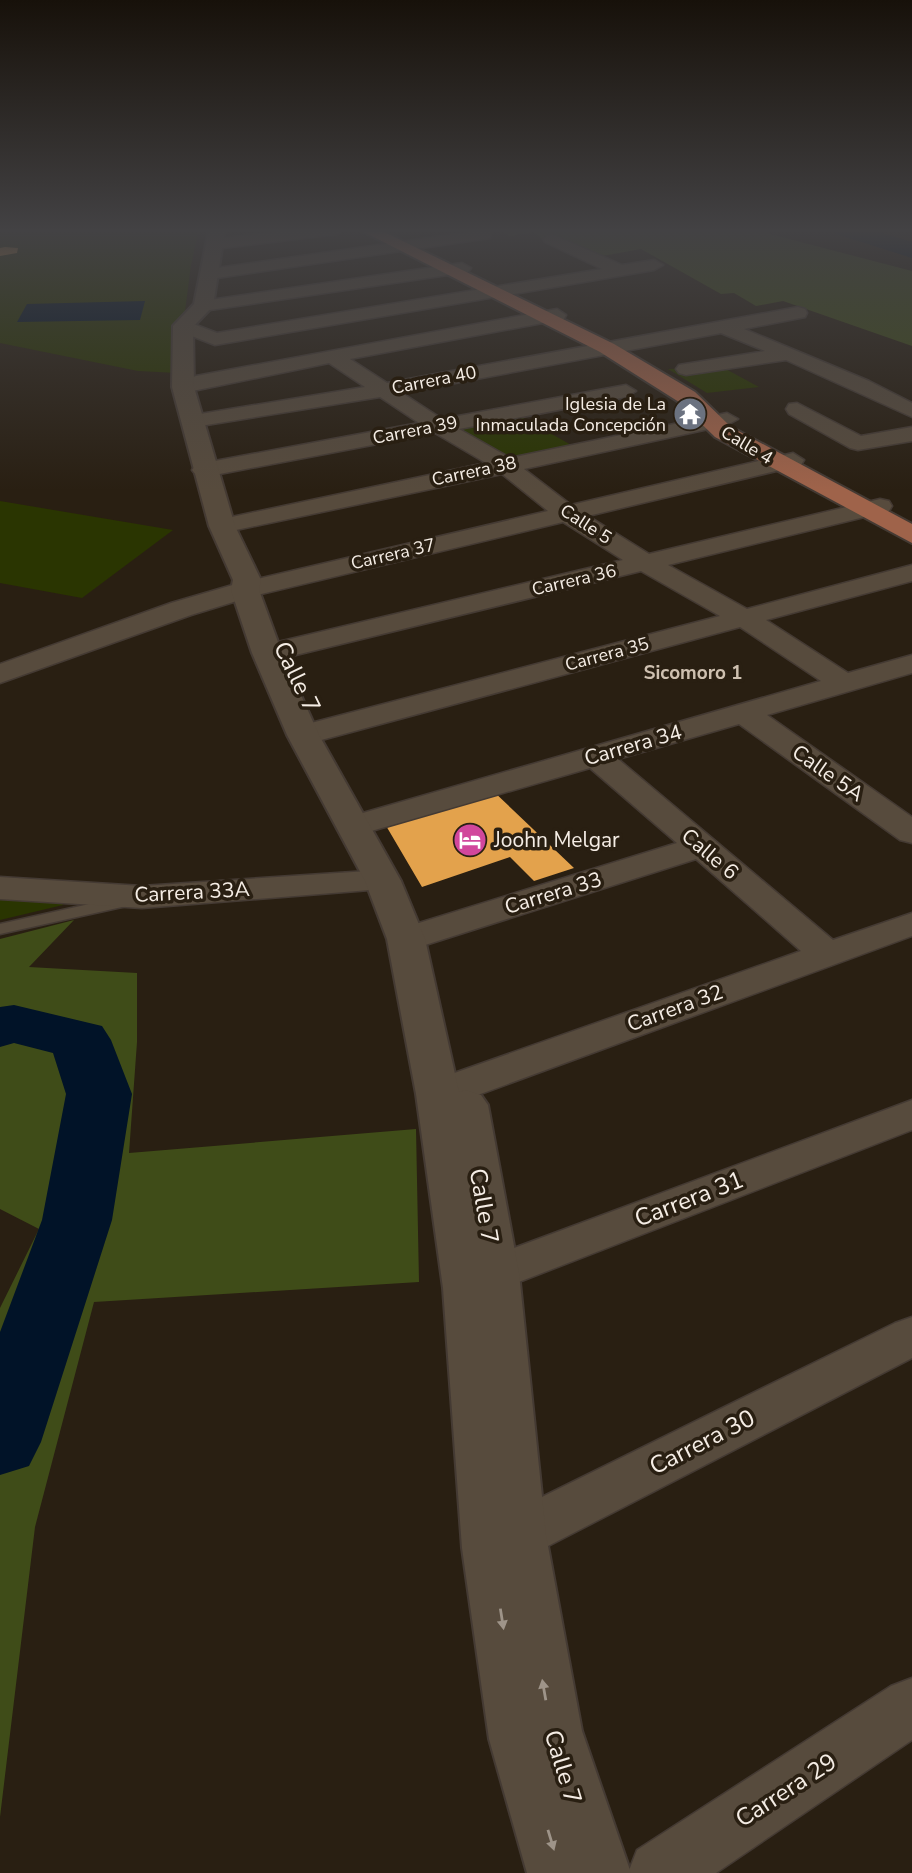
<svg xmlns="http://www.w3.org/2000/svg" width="912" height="1873" viewBox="0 0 912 1873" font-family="'Nunito Sans',sans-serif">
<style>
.green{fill:#2a3501}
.forest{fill:#3f4c18}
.water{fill:#011328}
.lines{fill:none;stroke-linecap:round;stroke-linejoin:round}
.river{fill:#011328;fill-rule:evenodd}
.building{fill:#e3a24c}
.service-casing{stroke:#443a33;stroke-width:3}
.minor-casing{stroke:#443a33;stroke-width:3}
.tertiary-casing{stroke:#443a33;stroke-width:4}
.primary-casing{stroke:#443a33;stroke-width:4}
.service{fill:#574b3d;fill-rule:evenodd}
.minor{fill:#574b3d;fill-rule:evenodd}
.tertiary{fill:#574b3d;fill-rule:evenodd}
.primary{fill:#9f634a;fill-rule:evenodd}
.oneway{fill:#9e9489}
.labels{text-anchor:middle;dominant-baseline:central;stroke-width:7;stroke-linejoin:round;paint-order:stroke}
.far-street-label{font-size:18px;fill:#f5ede5;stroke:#291f12}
.far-poi-label{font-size:18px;fill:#f5ede5;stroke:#291f12;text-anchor:end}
.far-neighbourhood-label{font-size:19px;font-weight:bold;fill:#cec0b0;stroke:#291f12}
.street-label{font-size:21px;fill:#f5ede5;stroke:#291f12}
.poi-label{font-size:21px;fill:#f5ede5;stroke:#291f12;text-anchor:start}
.near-street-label{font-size:24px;fill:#f5ede5;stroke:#291f12}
</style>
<rect width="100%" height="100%" fill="#291f12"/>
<!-- green -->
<g class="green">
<path d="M 0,229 L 199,229 L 191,265 L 177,373 L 138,371 L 0,343 Z"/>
<path d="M 722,367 L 759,387 L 707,393 L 668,369 Z"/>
<path d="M 516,414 L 573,446 L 507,459 L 453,427 Z"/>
<path d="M 0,501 L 173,530 L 82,598 L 0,583 Z"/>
<path d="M 0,896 L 62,899 L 63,905 L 0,920 Z"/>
</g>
<!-- forest -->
<g class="forest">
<path d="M 494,229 L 762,229 L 770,234 L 912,271 L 912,346 L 783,301 L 756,306 L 734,293 L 721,294 L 641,249 L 597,257 L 558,236 L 541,238 L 534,232 L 510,236 Z"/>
<path d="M 74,920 L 29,967 L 137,973 L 137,1042 L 129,1153 L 416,1129 L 419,1282 L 94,1302 L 35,1527 L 0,1817 L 0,1308 L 39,1229 L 0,1209 L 0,939 Z"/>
</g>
<!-- water -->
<path class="water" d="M 145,301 L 140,320 L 17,322 L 27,304 Z"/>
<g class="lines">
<!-- river -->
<g class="river">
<path d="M 832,229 L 870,229 L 912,242 L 912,258 L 836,234 Z"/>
<path d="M 14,1005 L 102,1026 L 111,1040 L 132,1094 L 112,1220 L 41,1442 L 29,1466 L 0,1475 L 0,1332 L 42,1220 L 66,1094 L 53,1053 L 14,1043 L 0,1047 L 0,1007 Z"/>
</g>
</g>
<!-- building -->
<g class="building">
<path d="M 0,248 L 5,247 L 18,248 L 17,253 L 0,256 Z"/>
<path d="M 492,790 L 574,868 L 534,881 L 510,857 L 422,887 L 385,824 Z"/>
</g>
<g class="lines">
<defs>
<path id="service" d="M 125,896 L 134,901 L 131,905 L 0,934 L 0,924 Z"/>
<g id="minor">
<path d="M 302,229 L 345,229 L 337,234 L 215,249 L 207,244 L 215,239 Z"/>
<path d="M 484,230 L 490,232 L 490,238 L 210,279 L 201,274 L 210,269 Z"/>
<path d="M 551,234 L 622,265 L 654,260 L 663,265 L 654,270 L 215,345 L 176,330 L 174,326 L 183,320 L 217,333 L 602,269 L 545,242 L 543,239 Z"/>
<path d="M 462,263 L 471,268 L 468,272 L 203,311 L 194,306 L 203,301 Z"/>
<path d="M 798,307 L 805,309 L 807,313 L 805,317 L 744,329 L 869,381 L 912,403 L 912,417 L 786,360 L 686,375 L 679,373 L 676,369 L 679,365 L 765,351 L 721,333 L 402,393 L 442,419 L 626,385 L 636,391 L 626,397 L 459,429 L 510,458 L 727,413 L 738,419 L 727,425 L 524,469 L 571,505 L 793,453 L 804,460 L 801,465 L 588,516 L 649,554 L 880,499 L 889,501 L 892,506 L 889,511 L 668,565 L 747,609 L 912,565 L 912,581 L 766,620 L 848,673 L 912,655 L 912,673 L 767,715 L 912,817 L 912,843 L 900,840 L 739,724 L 618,759 L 833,940 L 912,913 L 912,936 L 453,1104 L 438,1108 L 423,1104 L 417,1094 L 423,1084 L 801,951 L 696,859 L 419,947 L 406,950 L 393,947 L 388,939 L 393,931 L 677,843 L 590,768 L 354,836 L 342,833 L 337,826 L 342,819 L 821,681 L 740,627 L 314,742 L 303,744 L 292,742 L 288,735 L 292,728 L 720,616 L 641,571 L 267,662 L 257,659 L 253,653 L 257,647 L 623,560 L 563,522 L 253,596 L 191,615 L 0,683 L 0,664 L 171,603 L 236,584 L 548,511 L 502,474 L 222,533 L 213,531 L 210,526 L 213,521 L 486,463 L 435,433 L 204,477 L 196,475 L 192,470 L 196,465 L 204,463 L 419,423 L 380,397 L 194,427 L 183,421 L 194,415 L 365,387 L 329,363 L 183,393 L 176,391 L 173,387 L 176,383 L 196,376 L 557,309 L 566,315 L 564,319 L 350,359 L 387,383 Z"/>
<path d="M 797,403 L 861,436 L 912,427 L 912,441 L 858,450 L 850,448 L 789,414 L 786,409 L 789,404 Z"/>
<path d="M 383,870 L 395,874 L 401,881 L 395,888 L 142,908 L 0,899 L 0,877 L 142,886 Z"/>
<path d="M 912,1100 L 912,1130 L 511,1285 C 490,1297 480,1305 455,1297 L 449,1285 L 455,1273 L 479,1261 Z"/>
<path d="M 912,1317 L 912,1358 L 521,1560 L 502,1567 L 483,1560 L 475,1543 L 483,1526 L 895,1323 Z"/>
<path d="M 912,1678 L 912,1740 L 716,1873 L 628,1873 L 637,1850 L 891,1686 Z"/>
</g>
<path id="tertiary" d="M 209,229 L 225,229 L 213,306 L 193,327 L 194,387 L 235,526 L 261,580 L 259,590 L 282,653 L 319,735 L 401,881 L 425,939 L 459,1092 L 466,1090 L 481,1095 L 488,1105 L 519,1273 L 546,1535 L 582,1731 L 631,1873 L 527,1873 L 489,1739 L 462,1548 L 443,1288 L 416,1094 L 387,939 L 365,881 L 287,735 L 252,653 L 231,590 L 233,580 L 209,526 L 172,387 L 173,326 L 194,304 Z"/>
<path id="primary" d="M 358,229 L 378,229 L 614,344 L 695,392 L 731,427 L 912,524 L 912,543 L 715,437 L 679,402 L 600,352 Z"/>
</defs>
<!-- service casing -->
<use href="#service" class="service-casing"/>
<!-- minor casing -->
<use href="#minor" class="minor-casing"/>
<!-- tertiary casing -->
<use href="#tertiary" class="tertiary-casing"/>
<!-- primary casing -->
<use href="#primary" class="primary-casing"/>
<!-- service -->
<use href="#service" class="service"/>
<!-- minor -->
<use href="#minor" class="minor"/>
<!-- tertiary -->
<use href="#tertiary" class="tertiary"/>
<!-- primary -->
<use href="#primary" class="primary"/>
</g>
<!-- one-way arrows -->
<defs><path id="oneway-solid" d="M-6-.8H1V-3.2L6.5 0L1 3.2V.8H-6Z" transform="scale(1.75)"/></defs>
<g class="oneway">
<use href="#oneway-solid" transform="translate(502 1619) rotate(81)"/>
<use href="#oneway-solid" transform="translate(544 1690) rotate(-100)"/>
<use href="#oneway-solid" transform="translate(551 1840) rotate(73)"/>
</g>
<!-- sky -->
<linearGradient id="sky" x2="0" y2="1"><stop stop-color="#17110a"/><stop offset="0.47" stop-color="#434244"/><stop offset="1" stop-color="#434244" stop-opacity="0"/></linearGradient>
<rect width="912" height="491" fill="url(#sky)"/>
<!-- icons -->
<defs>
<symbol id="temple-disc" viewBox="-11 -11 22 22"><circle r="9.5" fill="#6b7280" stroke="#291f12"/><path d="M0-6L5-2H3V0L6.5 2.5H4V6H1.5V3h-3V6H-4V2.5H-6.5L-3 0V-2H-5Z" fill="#fff"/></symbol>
<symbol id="hotel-disc" viewBox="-11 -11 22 22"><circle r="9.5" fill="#d1479c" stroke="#291f12"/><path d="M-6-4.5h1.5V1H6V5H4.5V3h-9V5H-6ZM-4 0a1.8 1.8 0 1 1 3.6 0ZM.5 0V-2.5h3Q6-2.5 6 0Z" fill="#fff"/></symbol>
</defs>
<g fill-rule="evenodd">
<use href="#temple-disc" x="671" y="395" width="38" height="38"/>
<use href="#hotel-disc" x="451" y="821" width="38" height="38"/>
</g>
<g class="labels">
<!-- far-street labels -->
<g class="far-street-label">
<text transform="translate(434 380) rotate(-11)">Carrera 40</text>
<text transform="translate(415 430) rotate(-11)">Carrera 39</text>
<text transform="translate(747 445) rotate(31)">Calle 4</text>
<text transform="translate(474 471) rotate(-12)">Carrera 38</text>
<text transform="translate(586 524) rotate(33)">Calle 5</text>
<text transform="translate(393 554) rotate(-13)">Carrera 37</text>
<text transform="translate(574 580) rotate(-13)">Carrera 36</text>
<text transform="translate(607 654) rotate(-15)">Carrera 35</text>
</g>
<!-- far-poi labels -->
<g class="far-poi-label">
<text x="666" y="404">Iglesia de La<tspan x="666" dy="21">Inmaculada Concepción</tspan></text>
</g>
<!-- far-neighbourhood labels -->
<g class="far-neighbourhood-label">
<text x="693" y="673">Sicomoro 1</text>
</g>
<!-- street labels -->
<g class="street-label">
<text transform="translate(633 745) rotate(-16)">Carrera 34</text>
<text transform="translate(828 773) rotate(35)">Calle 5A</text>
<text transform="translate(710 854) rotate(40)">Calle 6</text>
<text transform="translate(192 892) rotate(-3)">Carrera 33A</text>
<text transform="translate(553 893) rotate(-17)">Carrera 33</text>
<text transform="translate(675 1008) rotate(-20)">Carrera 32</text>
</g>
<!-- poi labels -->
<g class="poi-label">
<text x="494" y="840">Joohn Melgar</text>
</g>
<!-- near-street labels -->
<g class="near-street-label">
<text transform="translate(297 677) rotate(64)">Calle 7</text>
<text transform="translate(689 1199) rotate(-21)">Carrera 31</text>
<text transform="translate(484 1206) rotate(80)">Calle 7</text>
<text transform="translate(702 1442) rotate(-27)">Carrera 30</text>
<text transform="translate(563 1767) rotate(73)">Calle 7</text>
<text transform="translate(786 1790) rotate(-33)">Carrera 29</text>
</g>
</g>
</svg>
